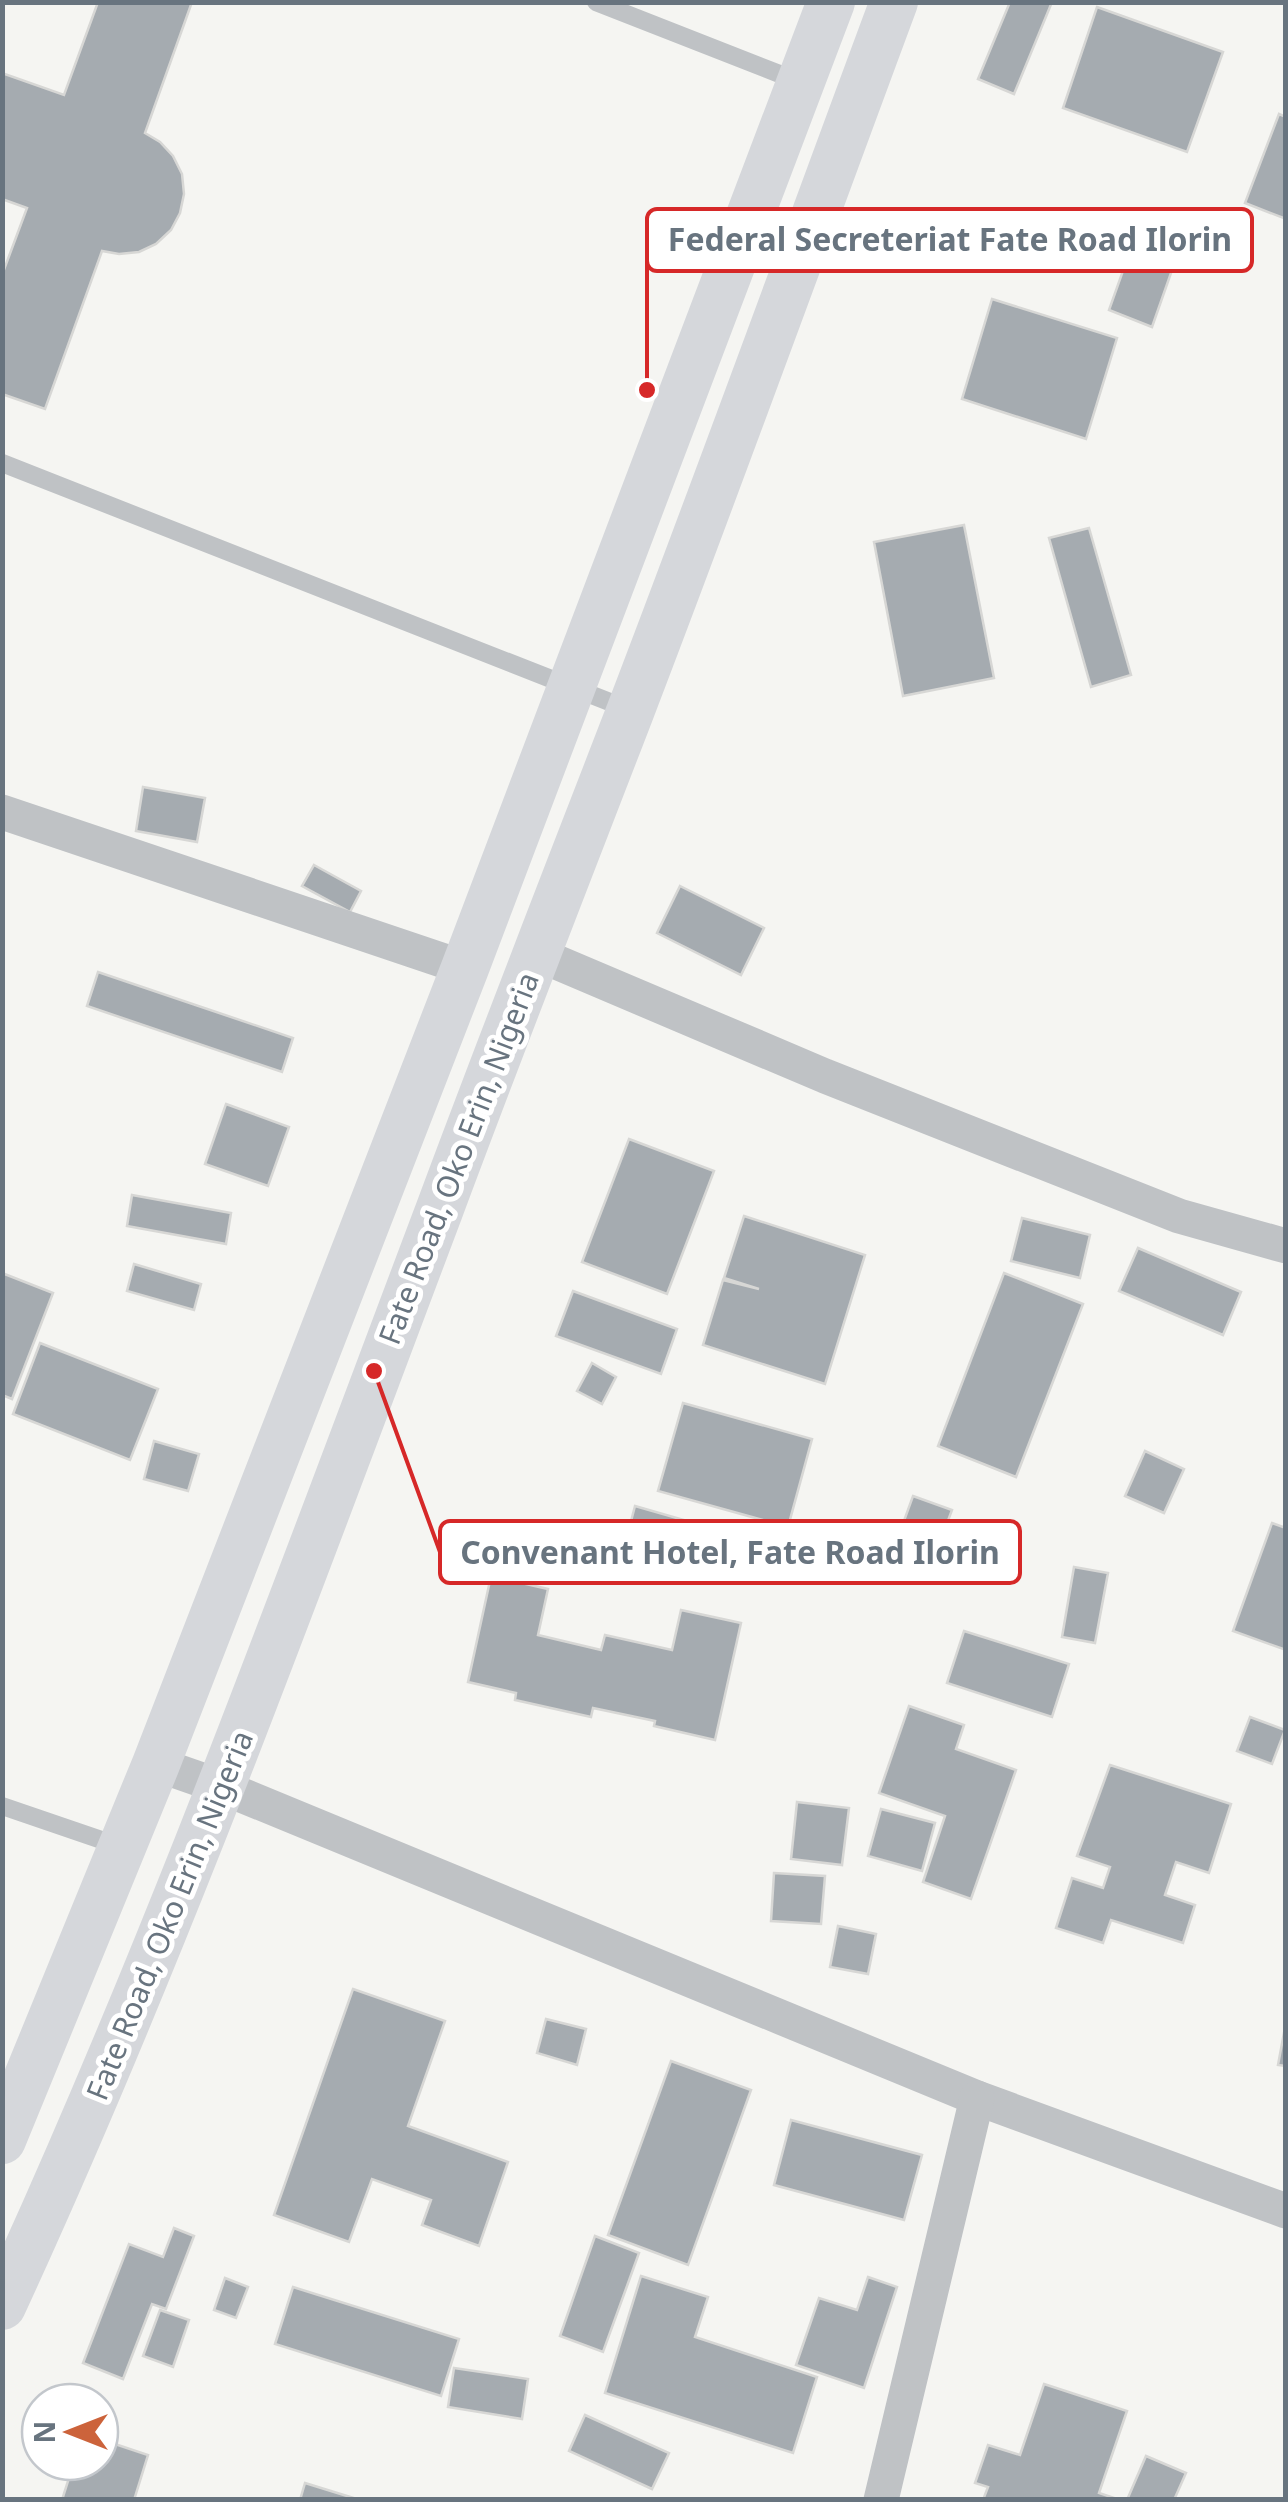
<svg xmlns="http://www.w3.org/2000/svg" width="1288" height="2502" viewBox="0 0 1288 2502" font-family="'Noto Sans',sans-serif">
<style>
.building{fill:#a5abb0;stroke:#d7d7d5;stroke-width:2.5}
.lines{fill:none;stroke-linecap:round;stroke-linejoin:round}
.lane{stroke:#bfc2c5;stroke-width:18}
.street{stroke:#bfc2c5;stroke-width:35}
.secondary{stroke:#d5d7db;stroke-width:48}
.labels{text-anchor:middle;dominant-baseline:central;stroke-width:10;stroke-linejoin:round;paint-order:stroke}
.street-label{font-size:30px;fill:#68747f;stroke:#fff}
.leader{fill:none;stroke:#d62828;stroke-width:4}
.callout-dot{fill:#d62828;stroke:#fff;stroke-width:4}
.callout{fill:#fff;stroke:#d62828;stroke-width:4}
.callout-label{font-size:32px;text-anchor:middle;font-weight:bold;fill:#68747f}
</style>
<rect width="100%" height="100%" fill="#f5f5f2"/>
<!-- building -->
<g class="building">
<path d="M 98,2 L 192,2 L 145,133 L 160,142 L 173,156 L 182,174 L 184,194 L 180,213 L 171,230 L 156,244 L 139,252 L 119,254 L 102,251 L 45,409 L 2,394 L 2,275 L 27,208 L 2,199 L 2,73 L 64,95 Z"/>
<path d="M 1010,2 L 1052,2 L 1014,94 L 978,79 Z"/>
<path d="M 1097,7 L 1223,52 L 1187,152 L 1063,108 Z"/>
<path d="M 1279,114 L 1286,117 L 1286,219 L 1245,203 Z"/>
<path d="M 1135,237 L 1178,253 L 1152,327 L 1109,310 Z"/>
<path d="M 992,299 L 1117,338 L 1086,439 L 962,399 Z"/>
<path d="M 964,525 L 994,678 L 903,696 L 874,542 Z"/>
<path d="M 1089,528 L 1131,675 L 1091,687 L 1049,538 Z"/>
<path d="M 143,787 L 205,798 L 197,842 L 136,831 Z"/>
<path d="M 314,865 L 361,891 L 350,912 L 302,886 Z"/>
<path d="M 680,886 L 764,928 L 741,975 L 657,933 Z"/>
<path d="M 98,972 L 293,1038 L 282,1072 L 87,1006 Z"/>
<path d="M 226,1104 L 289,1127 L 268,1186 L 205,1164 Z"/>
<path d="M 629,1139 L 714,1171 L 667,1294 L 582,1262 Z"/>
<path d="M 132,1195 L 231,1213 L 226,1244 L 127,1226 Z"/>
<path d="M 744,1216 L 865,1255 L 825,1384 L 703,1345 L 723,1280 L 759,1289 L 724,1278 Z"/>
<path d="M 1022,1218 L 1090,1235 L 1080,1278 L 1011,1261 Z"/>
<path d="M 1138,1248 L 1241,1292 L 1223,1335 L 1119,1291 Z"/>
<path d="M 134,1264 L 201,1284 L 194,1310 L 127,1291 Z"/>
<path d="M 2,1273 L 53,1293 L 12,1399 L 2,1395 Z"/>
<path d="M 1004,1273 L 1083,1304 L 1016,1477 L 938,1446 Z"/>
<path d="M 573,1291 L 677,1329 L 661,1374 L 556,1336 Z"/>
<path d="M 40,1343 L 158,1389 L 130,1460 L 13,1414 Z"/>
<path d="M 592,1363 L 616,1377 L 602,1404 L 577,1391 Z"/>
<path d="M 683,1403 L 812,1439 L 788,1527 L 658,1491 Z"/>
<path d="M 154,1441 L 199,1454 L 188,1491 L 144,1479 Z"/>
<path d="M 1145,1451 L 1184,1469 L 1164,1513 L 1125,1496 Z"/>
<path d="M 913,1496 L 952,1510 L 926,1579 L 888,1565 Z"/>
<path d="M 635,1506 L 708,1527 L 697,1565 L 625,1544 Z"/>
<path d="M 1272,1523 L 1286,1528 L 1286,1650 L 1233,1631 Z"/>
<path d="M 1074,1567 L 1108,1573 L 1095,1643 L 1062,1637 Z"/>
<path d="M 491,1576 L 548,1589 L 538,1635 L 601,1650 L 605,1635 L 672,1650 L 681,1610 L 741,1623 L 715,1740 L 654,1726 L 655,1721 L 593,1708 L 591,1717 L 515,1700 L 516,1693 L 468,1682 Z"/>
<path d="M 964,1631 L 1069,1664 L 1052,1717 L 947,1683 Z"/>
<path d="M 909,1706 L 964,1725 L 956,1749 L 1016,1770 L 971,1899 L 923,1882 L 945,1816 L 879,1793 Z"/>
<path d="M 1250,1717 L 1285,1730 L 1272,1764 L 1237,1751 Z"/>
<path d="M 1110,1765 L 1231,1804 L 1209,1873 L 1176,1862 L 1165,1895 L 1195,1905 L 1183,1943 L 1111,1920 L 1103,1943 L 1056,1928 L 1072,1878 L 1103,1888 L 1110,1867 L 1077,1856 Z"/>
<path d="M 797,1802 L 849,1808 L 842,1865 L 791,1859 Z"/>
<path d="M 881,1809 L 935,1823 L 922,1871 L 868,1856 Z"/>
<path d="M 774,1873 L 825,1876 L 821,1924 L 771,1921 Z"/>
<path d="M 838,1926 L 876,1934 L 868,1974 L 830,1967 Z"/>
<path d="M 353,1989 L 445,2021 L 408,2126 L 508,2162 L 479,2246 L 422,2225 L 431,2200 L 372,2179 L 349,2242 L 274,2215 Z"/>
<path d="M 546,2019 L 586,2029 L 577,2065 L 537,2053 Z"/>
<path d="M 1286,2022 L 1286,2066 L 1278,2065 Z"/>
<path d="M 671,2061 L 751,2090 L 688,2265 L 608,2235 Z"/>
<path d="M 791,2120 L 922,2155 L 904,2220 L 774,2185 Z"/>
<path d="M 174,2228 L 194,2236 L 166,2309 L 152,2304 L 123,2379 L 83,2363 L 129,2244 L 163,2257 Z"/>
<path d="M 595,2236 L 639,2253 L 603,2352 L 560,2336 Z"/>
<path d="M 641,2276 L 708,2297 L 695,2337 L 817,2377 L 793,2453 L 605,2393 Z"/>
<path d="M 868,2277 L 897,2287 L 864,2388 L 796,2365 L 819,2298 L 857,2310 Z"/>
<path d="M 225,2278 L 248,2287 L 236,2318 L 214,2310 Z"/>
<path d="M 293,2287 L 459,2339 L 441,2396 L 275,2344 Z"/>
<path d="M 160,2310 L 189,2320 L 173,2367 L 143,2356 Z"/>
<path d="M 454,2368 L 528,2379 L 522,2419 L 448,2407 Z"/>
<path d="M 1044,2384 L 1127,2411 L 1099,2493 L 1120,2500 L 983,2500 L 988,2487 L 975,2483 L 988,2445 L 1020,2455 Z"/>
<path d="M 585,2415 L 669,2453 L 652,2489 L 569,2451 Z"/>
<path d="M 100,2439 L 148,2455 L 134,2500 L 62,2500 L 74,2462 L 100,2462 Z"/>
<path d="M 1146,2456 L 1186,2473 L 1174,2500 L 1127,2500 Z"/>
<path d="M 305,2483 L 360,2500 L 300,2500 Z"/>
</g>
<g class="lines">
<!-- lane -->
<g class="lane">
<path d="M 596,2 L 800,82"/>
<path d="M 2,463 L 630,710"/>
<path d="M 2,1806 L 122,1847"/>
</g>
<!-- street -->
<g class="street">
<path d="M 2,812 L 465,968"/>
<path d="M 535,953 L 825,1076 L 1179,1216 L 1286,1246"/>
<path d="M 156,1764 L 222,1787 L 977,2098 L 1286,2211"/>
<path d="M 881,2500 L 977,2098"/>
</g>
<!-- secondary -->
<g class="secondary">
<path d="M 2,2140 L 156,1764 L 465,968 L 831,2"/>
<path d="M 2,2306 C 167,1948 300,1579 439,1211 C 501,1044 566,878 630,712 C 720,477 806,239 894,2"/>
</g>
</g>
<g class="labels">
<!-- street labels -->
<g class="street-label">
<text transform="translate(458 1158) rotate(-69)">Fate Road, Oko Erin, Nigeria</text>
<text transform="translate(169 1915) rotate(-68)">Fate Road, Oko Erin, Nigeria</text>
</g>
</g>
<!-- callouts -->
<path class="leader" d="M647 390L647 240M374 1371L440 1552"/>
<g class="callout-dot">
<circle cx="647" cy="390" r="10"/>
<circle cx="374" cy="1371" r="10"/>
</g>
<g class="callout">
<rect x="647" y="209" width="605" height="62" rx="10"/>
<rect x="440" y="1521" width="580" height="62" rx="10"/>
</g>
<g class="callout-label">
<text x="950" y="251">Federal Secreteriat Fate Road Ilorin</text>
<text x="730" y="1564">Convenant Hotel, Fate Road Ilorin</text>
</g>
<!-- border -->
<rect width="1288" height="2502" fill="none" stroke="#68747f" stroke-width="10"/>
<!-- north arrow -->
<g transform="translate(70 2432) rotate(270)"><circle r="48" fill="#ffffff" stroke="#c3c7cc" stroke-width="2.5"/>
<path d="M0-8L18 38L0 25L-18 38Z" fill="#cc633b"/>
<text y="-15" font-size="28" font-weight="bold" text-anchor="middle" fill="#68747f">N</text>
</g>
</svg>
